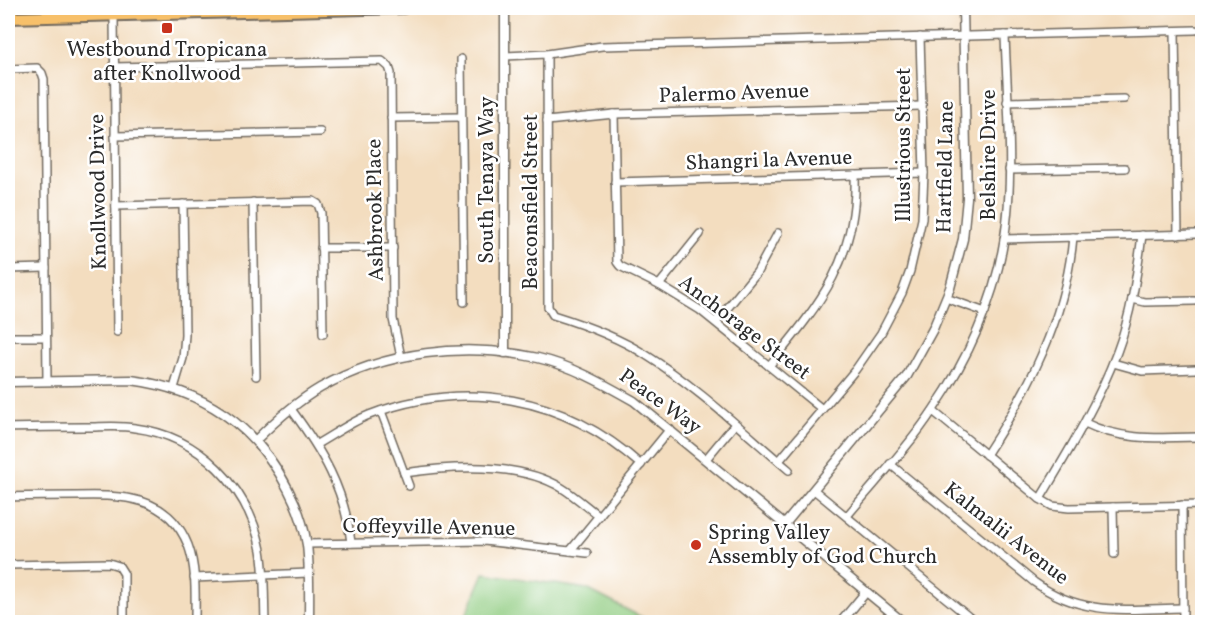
<svg xmlns="http://www.w3.org/2000/svg" width="1210" height="630" viewBox="0 0 1210 630" font-family="Vollkorn,serif">
<style>
.green{fill:#90cc81;stroke:#5e7c56;stroke-width:1.5}
.lines{fill:none;stroke-linecap:round;stroke-linejoin:round}
.minor-casing{stroke:#71695f;stroke-width:10}
.tertiary-casing{stroke:#71695f;stroke-width:11}
.primary-casing{stroke:#71695f;stroke-width:14}
.minor{stroke:#fff;stroke-width:7}
.tertiary{stroke:#fff;stroke-width:8}
.primary{stroke:#f7c06b;stroke-width:10}
.poi-dot{fill:#c8321e;stroke:#fff;stroke-width:2}
.labels{text-anchor:middle;dominant-baseline:central;stroke-width:5;stroke-linejoin:round;paint-order:stroke}
.poi-label{font-size:21px;fill:#2b2b2b;stroke:#fff}
.street-label{font-size:21px;fill:#2b2b2b;stroke:#fff}
</style>
<rect width="100%" height="100%" fill="#fff"/>
<filter id="ink" filterUnits="userSpaceOnUse"><feTurbulence type="fractalNoise" baseFrequency=".0167" numOctaves="2"/><feDisplacementMap in="SourceGraphic" scale="12" xChannelSelector="R" yChannelSelector="G"/><feConvolveMatrix kernelMatrix="1 2 1 2 8 2 1 2 1" color-interpolation-filters="sRGB"/></filter>
<filter id="wash" filterUnits="userSpaceOnUse"><feTurbulence type="fractalNoise" baseFrequency=".008" numOctaves="4" result="noise"/><feDisplacementMap in="SourceGraphic" scale="24" xChannelSelector="R" yChannelSelector="G"/><feGaussianBlur stdDeviation="1.35" result="paint"/><feColorMatrix in="noise" values="0 0 0 0 0 0 0 0 0 0 0 0 0 0 0 0 0 1.4 0 .05"/><feComposite in="paint" operator="in"/></filter>
<g filter="url(#wash)">
<rect width="100%" height="100%" fill="#f3ddbf"/>
<!-- green -->
<path class="green" d="M 484,573 L 587,589 L 651,622 L 463,622 Z"/>
</g>
<g filter="url(#ink)">
<g class="lines">
<defs>
<g id="minor">
<path d="M 114,15 L 117,332"/>
<path d="M 1175,31 L 1178,235"/>
<path d="M 547,54 L 548,307 L 553,315 C 585,325 618,337 646,355 C 697,387 743,431 789,470"/>
<path d="M 505,56 L 547,54 L 602,46 L 1195,30"/>
<path d="M 461,59 L 464,302"/>
<path d="M 114,67 L 382,61 L 389,67 L 391,73 L 393,319 L 401,357"/>
<path d="M 8,69 L 37,68 L 42,73 L 44,79 L 47,381"/>
<path d="M 1007,102 L 1124,99"/>
<path d="M 614,114 L 617,262 L 620,266 L 659,285 L 700,310 L 822,409"/>
<path d="M 391,118 L 460,117"/>
<path d="M 547,121 L 614,114 L 922,106"/>
<path d="M 115,136 L 320,132"/>
<path d="M 1009,170 L 1125,168"/>
<path d="M 615,182 L 924,173"/>
<path d="M 253,202 L 256,376"/>
<path d="M 116,206 L 313,201 L 318,204 L 321,213 L 323,334"/>
<path d="M 1004,239 L 1197,234"/>
<path d="M 321,248 L 393,248"/>
<path d="M 8,269 L 46,268"/>
<path d="M 659,285 L 700,234"/>
<path d="M 946,298 L 985,312"/>
<path d="M 1132,299 L 1145,302 L 1194,301"/>
<path d="M 716,322 L 757,272 L 778,233"/>
<path d="M 8,337 L 46,337"/>
<path d="M 1113,363 L 1142,371 L 1196,369"/>
<path d="M 769,366 C 819,305 858,259 855,175"/>
<path d="M 174,388 L 183,358 L 185,335 L 183,204"/>
<path d="M 291,409 C 322,451 345,489 351,543"/>
<path d="M 381,411 L 409,486"/>
<path d="M 933,411 L 1040,499 L 1052,506 L 1069,508 L 1202,505"/>
<path d="M 1085,423 C 1121,441 1159,438 1198,437"/>
<path d="M 8,428 C 33,427 59,427 85,427 C 102,427 119,425 135,428 C 199,436 249,487 261,550 C 265,573 264,598 265,622"/>
<path d="M 317,444 C 333,435 351,422 369,415 C 466,378 564,396 641,465"/>
<path d="M 986,455 C 1029,389 1066,318 1073,237"/>
<path d="M 706,459 L 735,424"/>
<path d="M 779,461 L 856,369 L 881,333 L 902,293 L 910,271 L 922,219 L 924,173 L 920,37"/>
<path d="M 890,464 L 1034,582 C 1083,617 1126,609 1183,608"/>
<path d="M 404,473 C 452,466 519,462 562,488 C 575,496 587,507 599,516"/>
<path d="M 814,490 L 975,622"/>
<path d="M 8,497 C 30,496 53,496 76,496 C 122,495 168,495 188,545 C 197,569 195,598 195,622"/>
<path d="M 1040,499 C 1068,452 1097,405 1117,352 C 1131,315 1137,275 1142,235"/>
<path d="M 1182,505 L 1183,622"/>
<path d="M 1113,507 L 1114,554"/>
<path d="M 847,516 C 875,482 908,448 933,410 C 968,359 994,302 1004,240 C 1015,177 1007,100 1005,35"/>
<path d="M 307,544 L 484,541 L 587,553"/>
<path d="M 570,551 L 670,429"/>
<path d="M 8,565 L 109,563 L 119,566 L 124,574 L 124,622"/>
<path d="M 194,578 L 308,573"/>
</g>
<g id="tertiary">
<path d="M 505,8 L 505,353"/>
<path d="M 8,382 L 131,380 C 201,389 256,425 288,489 C 297,506 304,526 307,545 C 310,570 309,597 309,622"/>
<path d="M 256,440 C 275,421 296,402 320,388 C 385,351 465,342 538,358 C 573,366 604,384 634,401 L 903,622"/>
<path d="M 785,524 L 907,376 L 933,329 L 950,288 L 963,239 L 967,198 L 963,8"/>
<path d="M 841,622 L 866,592"/>
</g>
<path id="primary" d="M 8,18 L 404,8"/>
</defs>
<!-- minor casing -->
<use href="#minor" class="minor-casing"/>
<!-- tertiary casing -->
<use href="#tertiary" class="tertiary-casing"/>
<!-- primary casing -->
<use href="#primary" class="primary-casing"/>
<!-- minor -->
<use href="#minor" class="minor"/>
<!-- tertiary -->
<use href="#tertiary" class="tertiary"/>
<!-- primary -->
<use href="#primary" class="primary"/>
</g>
</g>
<!-- markers -->
<g class="poi-dot">
<rect x="161" y="22" width="12" height="12" rx="3"/>
<circle cx="696" cy="545" r="6"/>
</g>
<g class="labels">
<!-- poi labels -->
<g class="poi-label">
<text x="167" y="50">Westbound Tropicana<tspan x="167" dy="24">after Knollwood</tspan></text>
<text x="708" y="533" text-anchor="start">Spring Valley<tspan x="708" dy="24">Assembly of God Church</tspan></text>
</g>
<!-- street labels -->
<g class="street-label">
<text transform="translate(734 94) rotate(-2)">Palermo Avenue</text>
<text transform="translate(904 145) rotate(-90)">Illustrious Street</text>
<text transform="translate(989 155) rotate(-90)">Belshire Drive</text>
<text transform="translate(769 161) rotate(-2)">Shangri la Avenue</text>
<text transform="translate(946 167) rotate(-89)">Hartfield Lane</text>
<text transform="translate(487 180) rotate(-90)">South Tenaya Way</text>
<text transform="translate(99 192) rotate(-91)">Knollwood Drive</text>
<text transform="translate(531 202) rotate(-90)">Beaconsfield Street</text>
<text transform="translate(376 210) rotate(-91)">Ashbrook Place</text>
<text transform="translate(744 328) rotate(37)">Anchorage Street</text>
<text transform="translate(660 402) rotate(36)">Peace Way</text>
<text transform="translate(429 528) rotate(1)">Coffeyville Avenue</text>
<text transform="translate(1006 534) rotate(38)">Kalmalii Avenue</text>
</g>
</g>
<!-- margin -->
<rect width="1210" height="630" fill="none" stroke="#fff" stroke-width="30"/>
</svg>
